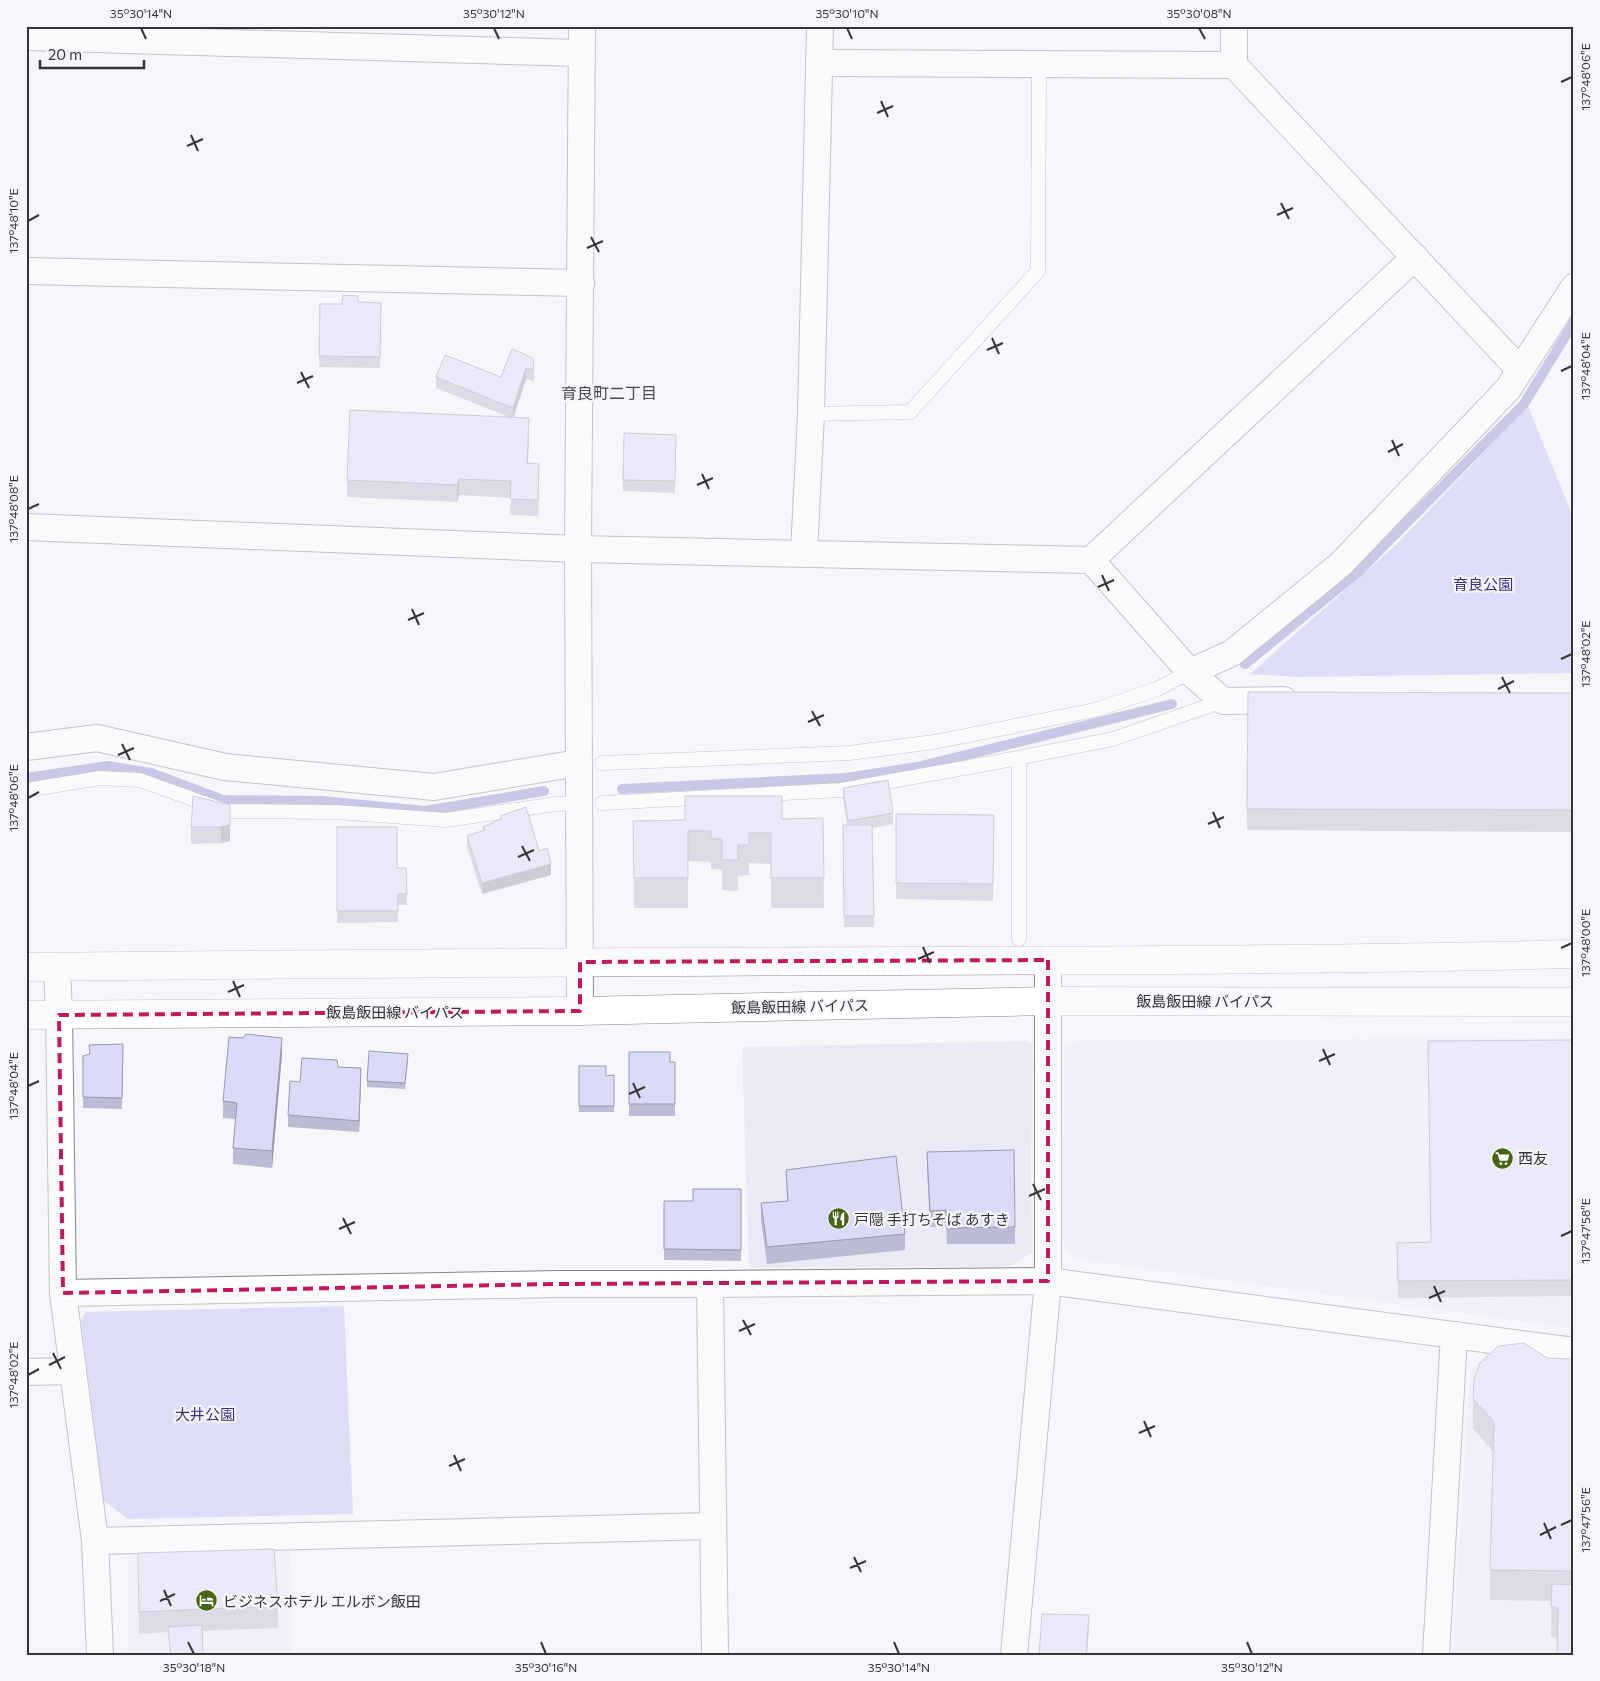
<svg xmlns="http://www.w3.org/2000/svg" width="1600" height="1681" viewBox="0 0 1600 1681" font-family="Commissioner,'Noto Sans JP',sans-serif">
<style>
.built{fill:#e9eaf5}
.green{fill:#bfbff7}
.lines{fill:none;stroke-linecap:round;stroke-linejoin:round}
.stream{stroke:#9190ce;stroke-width:10}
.lane-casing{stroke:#87878b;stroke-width:15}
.street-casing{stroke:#87878b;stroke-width:28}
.primary-casing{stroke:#87878b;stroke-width:29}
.lane{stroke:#fff;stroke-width:14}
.street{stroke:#fff;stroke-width:26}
.primary{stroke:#fff;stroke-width:28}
.wall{fill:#bbbbd3}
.shaded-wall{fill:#9899ac}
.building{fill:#d9daf5;stroke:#9899ac}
.marked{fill:none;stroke:#c2185b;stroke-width:4;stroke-dasharray:10 6;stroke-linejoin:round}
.ticks{fill:none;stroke:#353537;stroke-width:2}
.labels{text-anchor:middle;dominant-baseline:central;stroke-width:4.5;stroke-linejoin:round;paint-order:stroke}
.park-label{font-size:15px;fill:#3a307b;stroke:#f6f6fa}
.street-label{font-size:15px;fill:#353537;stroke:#f6f6fa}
.poi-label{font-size:15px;fill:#353537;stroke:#f6f6fa;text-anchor:start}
.neighbourhood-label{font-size:16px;fill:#4c4c4f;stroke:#f6f6fa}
.neatline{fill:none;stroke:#353537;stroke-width:2}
.ticks-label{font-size:12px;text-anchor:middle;fill:#353537}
</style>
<rect width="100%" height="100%" fill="#f6f6fa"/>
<!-- built -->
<g class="built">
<path d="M 1574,1038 L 1574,1329 L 1081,1260 L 1072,1257 L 1064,1245 L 1062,1236 L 1064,1048 L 1081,1040 Z"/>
<path d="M 1028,1041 L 1033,1045 L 1031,1165 L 1032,1253 L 1010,1266 L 749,1268 L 742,1047 Z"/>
<path d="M 1484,1361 L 1574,1655 L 1452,1655 L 1470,1373 L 1474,1366 Z"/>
<path d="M 291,1549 L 292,1655 L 127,1655 L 128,1553 Z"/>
</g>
<!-- green -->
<g class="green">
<path d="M 1528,406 L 1574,519 L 1574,658 L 1572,673 L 1299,677 L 1250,674 L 1396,545 Z"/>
<path d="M 344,1306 L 353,1514 L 128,1519 L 103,1500 L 81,1320 L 86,1312 Z"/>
</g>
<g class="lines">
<!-- stream -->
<g class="stream">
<path d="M 1245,664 L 1358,572 L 1524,404 L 1574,322"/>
<path d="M 26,778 L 108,766 L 151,773 L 223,800 L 322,801 L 425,811 L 544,791"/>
<path d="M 622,789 L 846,778 L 917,767 L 1172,704"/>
</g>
<defs>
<g id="lane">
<path d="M 811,414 L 910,412 L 1038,271 L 1039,64"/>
<path d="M 1019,758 L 1019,939"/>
<path d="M 602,763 L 849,753 L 934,742 L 1095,710 L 1157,689 L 1190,672"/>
<path d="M 26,790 L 100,778 L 140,780 L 226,811 L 336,812 L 446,820 L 556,804 L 578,803"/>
<path d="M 602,803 L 841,790 L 997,762 L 1113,739 L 1223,701"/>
</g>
<g id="street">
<path d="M 1234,26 L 1234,65 L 1520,370"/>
<path d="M 26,37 L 581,53"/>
<path d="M 819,63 L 1234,65"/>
<path d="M 26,271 L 581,283"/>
<path d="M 26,527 L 578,549 L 1091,560 L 1190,672 L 1223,701 L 1284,700"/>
<path d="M 804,553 L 811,414 L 820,26"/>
<path d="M 1091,560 L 1415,257"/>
<path d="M 1190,672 L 1232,653 L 1341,564 L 1508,389 L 1574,287"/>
<path d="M 26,747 L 97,738 L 225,767 L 434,787 L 578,763"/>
<path d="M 57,967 L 59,1015 L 63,1293 L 95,1541 L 100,1655"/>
<path d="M 580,1011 L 578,549 L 582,26"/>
<path d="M 710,1284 L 715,1655"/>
<path d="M 63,1293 L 557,1284 L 710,1284 L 1048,1281 L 1574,1351"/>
<path d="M 26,1372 L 73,1371"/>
<path d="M 95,1541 L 713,1526"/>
<path d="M 1014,1655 L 1048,1281 L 1048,960"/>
<path d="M 1436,1655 L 1454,1335"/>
</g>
<g id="primary">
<path d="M 26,967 C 228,966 431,962 633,962 C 946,960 1260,962 1574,954"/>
<path d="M 26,1015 L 580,1011 L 1048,1001 L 1574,1002"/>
</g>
</defs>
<!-- lane casing -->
<use href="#lane" class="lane-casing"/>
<!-- street casing -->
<use href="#street" class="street-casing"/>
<!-- primary casing -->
<use href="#primary" class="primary-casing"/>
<!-- lane -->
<use href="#lane" class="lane"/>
<!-- street -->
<use href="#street" class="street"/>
<!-- primary -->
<use href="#primary" class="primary"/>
</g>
<!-- wall -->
<g class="wall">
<path d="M 358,302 L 381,303 L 380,368 L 319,367 L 320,304 L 342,304 Z"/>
<path d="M 512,349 L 534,370 L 534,381 L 526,379 L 513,418 L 529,435 L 528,463 L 539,480 L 538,516 L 510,515 L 511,498 L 459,495 L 457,502 L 347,497 L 347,480 L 509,417 L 436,388 L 436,377 L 501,377 Z"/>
<path d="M 624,433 L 676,435 L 675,493 L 623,491 Z"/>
<path d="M 1248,692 L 1574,693 L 1574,832 L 1247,830 Z"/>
<path d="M 843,788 L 893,813 L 893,824 L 872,828 L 874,927 L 844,927 L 843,825 L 847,825 L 843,799 Z"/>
<path d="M 230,805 L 230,841 L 221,843 L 191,844 L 191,827 Z"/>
<path d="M 896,814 L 994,815 L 993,901 L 896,899 Z"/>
<path d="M 500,816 L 539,851 L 551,875 L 482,894 L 467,847 L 467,836 L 483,831 L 483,827 L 500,819 Z"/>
<path d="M 823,818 L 824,908 L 771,908 L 771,864 L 749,863 L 749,875 L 738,876 L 738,891 L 722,890 L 722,870 L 711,869 L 711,862 L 688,861 L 688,908 L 634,908 L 633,821 Z"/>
<path d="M 337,827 L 397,868 L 407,894 L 407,905 L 398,905 L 398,922 L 337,923 Z"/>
<path d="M 1574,1040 L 1574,1296 L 1398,1298 L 1397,1243 L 1431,1242 Z"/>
<path d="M 123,1044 L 122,1109 L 83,1108 L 83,1097 L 89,1054 L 89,1045 Z"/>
<path d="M 629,1052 L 670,1062 L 675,1062 L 675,1116 L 629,1116 Z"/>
<path d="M 282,1054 L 272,1168 L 233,1164 L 233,1148 L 235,1119 L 223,1118 L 223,1101 Z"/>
<path d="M 408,1060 L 405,1089 L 367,1087 L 367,1081 Z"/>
<path d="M 579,1066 L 606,1076 L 614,1075 L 614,1112 L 579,1112 Z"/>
<path d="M 361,1079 L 359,1132 L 288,1127 L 288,1115 L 300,1082 Z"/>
<path d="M 927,1152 L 1015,1227 L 1015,1244 L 947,1244 L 946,1227 L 930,1227 L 927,1169 Z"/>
<path d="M 786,1170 L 905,1234 L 905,1250 L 767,1264 L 761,1220 L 761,1203 L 787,1201 Z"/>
<path d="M 741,1189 L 741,1261 L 664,1260 L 664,1201 L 693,1201 Z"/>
<path d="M 1547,1358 L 1574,1359 L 1574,1655 L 1557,1638 L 1551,1637 L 1551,1601 L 1490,1600 L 1490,1570 L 1493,1451 L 1473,1429 L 1473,1399 Z"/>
<path d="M 138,1553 L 278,1606 L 278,1628 L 202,1631 L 203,1655 L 170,1655 L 168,1632 L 139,1634 Z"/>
</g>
<!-- shaded-wall -->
<g class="shaded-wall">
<path d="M 526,368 L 526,379 L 513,419 L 513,408 Z"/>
<path d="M 529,418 L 529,435 L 527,480 L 527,463 Z"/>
<path d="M 539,464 L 539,480 L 538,516 L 538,500 Z"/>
<path d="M 459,479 L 459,495 L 457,502 L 457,485 Z"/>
<path d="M 230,825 L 230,841 L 221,843 L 221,827 Z"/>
<path d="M 551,864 L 551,875 L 482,894 L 482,883 Z"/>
<path d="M 282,1038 L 282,1054 L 272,1168 L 272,1151 Z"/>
<path d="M 361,1068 L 361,1079 L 359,1132 L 359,1121 Z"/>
<path d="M 1089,1615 L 1089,1627 L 1087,1655 L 1086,1655 Z"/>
</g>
<!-- building -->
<g class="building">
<path d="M 343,295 L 358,296 L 358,302 L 381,303 L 380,357 L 319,356 L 320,304 L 342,304 Z"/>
<path d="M 512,349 L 533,358 L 534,370 L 526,368 L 513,408 L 436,377 L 445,355 L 501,377 Z"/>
<path d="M 350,410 L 529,418 L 527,463 L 539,464 L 538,500 L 510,499 L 511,481 L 459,479 L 457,485 L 347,480 Z"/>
<path d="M 624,433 L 676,435 L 675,481 L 623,480 Z"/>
<path d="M 1248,692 L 1574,693 L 1574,810 L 1247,809 Z"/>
<path d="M 888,780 L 893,813 L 848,821 L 843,788 Z"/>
<path d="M 193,796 L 230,805 L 230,825 L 221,827 L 191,827 Z"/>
<path d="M 685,796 L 782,796 L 782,819 L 823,818 L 824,878 L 771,878 L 771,833 L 749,833 L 749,845 L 738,845 L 738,860 L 722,860 L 722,839 L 711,839 L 711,831 L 688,831 L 688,878 L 634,878 L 633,821 L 685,820 Z"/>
<path d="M 526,807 L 539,851 L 547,848 L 551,864 L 482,883 L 467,836 L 485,830 L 483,827 L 501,819 L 500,816 Z"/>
<path d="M 896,814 L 994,815 L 993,884 L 896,883 Z"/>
<path d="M 843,825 L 872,825 L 874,916 L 844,916 Z"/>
<path d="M 337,827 L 397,827 L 397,868 L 406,868 L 407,894 L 398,894 L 398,911 L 337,911 Z"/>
<path d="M 246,1034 L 282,1038 L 272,1151 L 233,1148 L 237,1103 L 223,1101 L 229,1037 L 243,1038 Z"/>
<path d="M 1574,1040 L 1574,1280 L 1398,1281 L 1397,1243 L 1431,1242 L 1428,1041 Z"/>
<path d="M 123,1044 L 122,1098 L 83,1097 L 83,1056 L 90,1054 L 89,1045 Z"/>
<path d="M 369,1051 L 408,1054 L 405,1083 L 367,1081 Z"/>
<path d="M 629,1052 L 670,1052 L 670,1062 L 675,1062 L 675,1104 L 629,1104 Z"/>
<path d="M 302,1058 L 337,1060 L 338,1067 L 361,1068 L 359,1121 L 288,1115 L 290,1081 L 300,1082 Z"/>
<path d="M 579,1066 L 606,1066 L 606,1076 L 614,1075 L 614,1106 L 579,1106 Z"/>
<path d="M 1014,1150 L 1015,1227 L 947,1228 L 946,1210 L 930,1211 L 927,1152 Z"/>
<path d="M 896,1156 L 905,1234 L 767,1247 L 761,1203 L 788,1201 L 786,1170 Z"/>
<path d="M 693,1189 L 741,1189 L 741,1250 L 664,1249 L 664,1201 L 693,1201 Z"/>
<path d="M 1524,1343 L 1547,1358 L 1574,1359 L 1574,1571 L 1490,1570 L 1494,1422 L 1473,1399 L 1474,1379 L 1480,1363 L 1498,1346 Z"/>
<path d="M 274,1549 L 278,1606 L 139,1612 L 138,1553 Z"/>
<path d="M 1552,1584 L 1574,1585 L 1574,1655 L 1557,1655 L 1558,1608 L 1551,1606 Z"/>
<path d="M 1042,1614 L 1089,1615 L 1086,1655 L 1039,1655 Z"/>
<path d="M 202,1625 L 203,1655 L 171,1655 L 168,1627 Z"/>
</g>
<!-- marked area -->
<path d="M0 0H1600V1681H0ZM 1048,960 L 1048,1281 L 557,1284 L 63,1293 L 59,1015 L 580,1011 L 580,962 Z" fill="#f6f6fa" fill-opacity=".55" fill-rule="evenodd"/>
<path class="marked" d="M 1048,960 L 1048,1281 L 557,1284 L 63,1293 L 59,1015 L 580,1011 L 580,962 Z"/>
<!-- ticks -->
<path class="ticks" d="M 141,28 L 146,39M 494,28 L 499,39M 847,28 L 852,39M 1199,28 L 1205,39M 1561,82 L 1572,77M 881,101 L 888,117M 877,113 L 893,106M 191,135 L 198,151M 187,146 L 203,139M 1281,203 L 1289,219M 1277,215 L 1293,208M 28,221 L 39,215M 591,237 L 599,252M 587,248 L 603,241M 992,338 L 999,354M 987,350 L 1003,343M 1561,371 L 1572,366M 301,372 L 309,388M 297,383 L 313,376M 1392,440 L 1399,456M 1388,452 L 1403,444M 702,474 L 709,489M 697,485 L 713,478M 28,509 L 39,504M 1102,575 L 1109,591M 1098,587 L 1114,580M 412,609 L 419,625M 408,620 L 424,613M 1561,659 L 1572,654M 1502,677 L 1510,693M 1498,689 L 1514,681M 812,711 L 820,726M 808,722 L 824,715M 122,744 L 130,760M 118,755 L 134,748M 28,798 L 39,792M 1213,812 L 1220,828M 1208,824 L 1224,817M 522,846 L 530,861M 518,857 L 534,850M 923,947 L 930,963M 1561,948 L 1572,943M 918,959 L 934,952M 233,981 L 240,997M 228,992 L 244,985M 1323,1049 L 1330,1065M 1319,1061 L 1335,1054M 633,1083 L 640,1098M 28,1086 L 39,1081M 629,1094 L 645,1087M 1033,1184 L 1041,1200M 1029,1196 L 1045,1189M 343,1218 L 351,1234M 339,1229 L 355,1222M 1561,1236 L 1572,1231M 1434,1286 L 1441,1302M 1429,1298 L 1445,1291M 743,1320 L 751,1335M 739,1331 L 755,1324M 53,1353 L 61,1369M 49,1365 L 65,1357M 28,1375 L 39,1369M 1144,1421 L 1151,1437M 1139,1433 L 1155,1426M 454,1455 L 461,1471M 449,1466 L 465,1459M 1544,1523 L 1551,1539M 1561,1525 L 1572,1520M 1540,1535 L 1556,1527M 854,1557 L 861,1572M 850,1568 L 866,1561M 164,1590 L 171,1606M 160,1601 L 175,1594M 188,1642 L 194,1654M 541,1642 L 546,1654M 894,1642 L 899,1654M 1247,1642 L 1252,1654"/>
<!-- icons -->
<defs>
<symbol id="supermarket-disc" viewBox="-11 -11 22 22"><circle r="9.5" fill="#486314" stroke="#f6f6fa"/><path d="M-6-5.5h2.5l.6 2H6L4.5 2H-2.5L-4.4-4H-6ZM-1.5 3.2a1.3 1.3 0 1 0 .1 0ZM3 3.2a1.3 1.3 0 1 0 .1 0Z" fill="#fff"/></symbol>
<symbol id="restaurant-disc" viewBox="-11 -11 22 22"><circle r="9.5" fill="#486314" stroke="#f6f6fa"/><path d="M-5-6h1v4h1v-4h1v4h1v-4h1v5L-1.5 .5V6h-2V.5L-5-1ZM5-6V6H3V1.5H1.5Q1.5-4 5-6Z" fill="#fff"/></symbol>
<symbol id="hotel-disc" viewBox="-11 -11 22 22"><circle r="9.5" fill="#486314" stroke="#f6f6fa"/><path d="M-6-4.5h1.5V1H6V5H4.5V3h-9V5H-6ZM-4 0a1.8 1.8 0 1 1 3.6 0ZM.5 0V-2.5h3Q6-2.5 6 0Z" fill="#fff"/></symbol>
</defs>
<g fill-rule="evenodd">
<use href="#supermarket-disc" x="1490" y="1146" width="25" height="25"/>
<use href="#restaurant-disc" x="826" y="1206" width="25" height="25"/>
<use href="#hotel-disc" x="194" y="1588" width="25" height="25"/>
</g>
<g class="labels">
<!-- park labels -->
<g class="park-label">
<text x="1483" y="584">育良公園</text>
<text x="205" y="1414">大井公園</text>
</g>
<!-- street labels -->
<g class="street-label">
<text x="1205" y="1001">飯島飯田線 バイパス</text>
<text transform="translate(800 1006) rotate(-1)">飯島飯田線 バイパス</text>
<text x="395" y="1012">飯島飯田線 バイパス</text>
</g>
<!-- poi labels -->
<g class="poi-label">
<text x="1518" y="1158">西友</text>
<text x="854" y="1219">戸隠 手打ちそば あすき</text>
<text x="223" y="1601">ビジネスホテル エルボン飯田</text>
</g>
<!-- neighbourhood labels -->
<g class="neighbourhood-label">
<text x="609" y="392">育良町二丁目</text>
</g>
</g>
<!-- border -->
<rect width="1600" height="1681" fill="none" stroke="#f6f6fa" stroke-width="55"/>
<!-- scale -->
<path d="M40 60v8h104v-8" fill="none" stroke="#353537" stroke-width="2.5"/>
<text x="48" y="60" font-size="15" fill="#353537" stroke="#f6f6fa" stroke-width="4" paint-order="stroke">20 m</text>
<rect x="28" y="28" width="1544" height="1626" class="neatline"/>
<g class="ticks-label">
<text x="141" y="18">35°30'14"N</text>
<text x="494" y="18">35°30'12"N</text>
<text x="847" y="18">35°30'10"N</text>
<text x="1199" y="18">35°30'08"N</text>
<text transform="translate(1586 77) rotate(-90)" y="4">137°48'06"E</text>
<text transform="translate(14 221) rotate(-90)" y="4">137°48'10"E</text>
<text transform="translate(1586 366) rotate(-90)" y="4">137°48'04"E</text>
<text transform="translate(14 509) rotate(-90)" y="4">137°48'08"E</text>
<text transform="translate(1586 654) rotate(-90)" y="4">137°48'02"E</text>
<text transform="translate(14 798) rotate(-90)" y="4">137°48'06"E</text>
<text transform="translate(1586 943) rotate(-90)" y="4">137°48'00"E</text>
<text transform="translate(14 1086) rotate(-90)" y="4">137°48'04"E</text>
<text transform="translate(1586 1231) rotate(-90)" y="4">137°47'58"E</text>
<text transform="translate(14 1375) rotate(-90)" y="4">137°48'02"E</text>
<text transform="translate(1586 1520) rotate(-90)" y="4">137°47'56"E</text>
<text x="194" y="1672">35°30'18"N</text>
<text x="546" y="1672">35°30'16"N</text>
<text x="899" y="1672">35°30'14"N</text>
<text x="1252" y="1672">35°30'12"N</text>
</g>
</svg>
